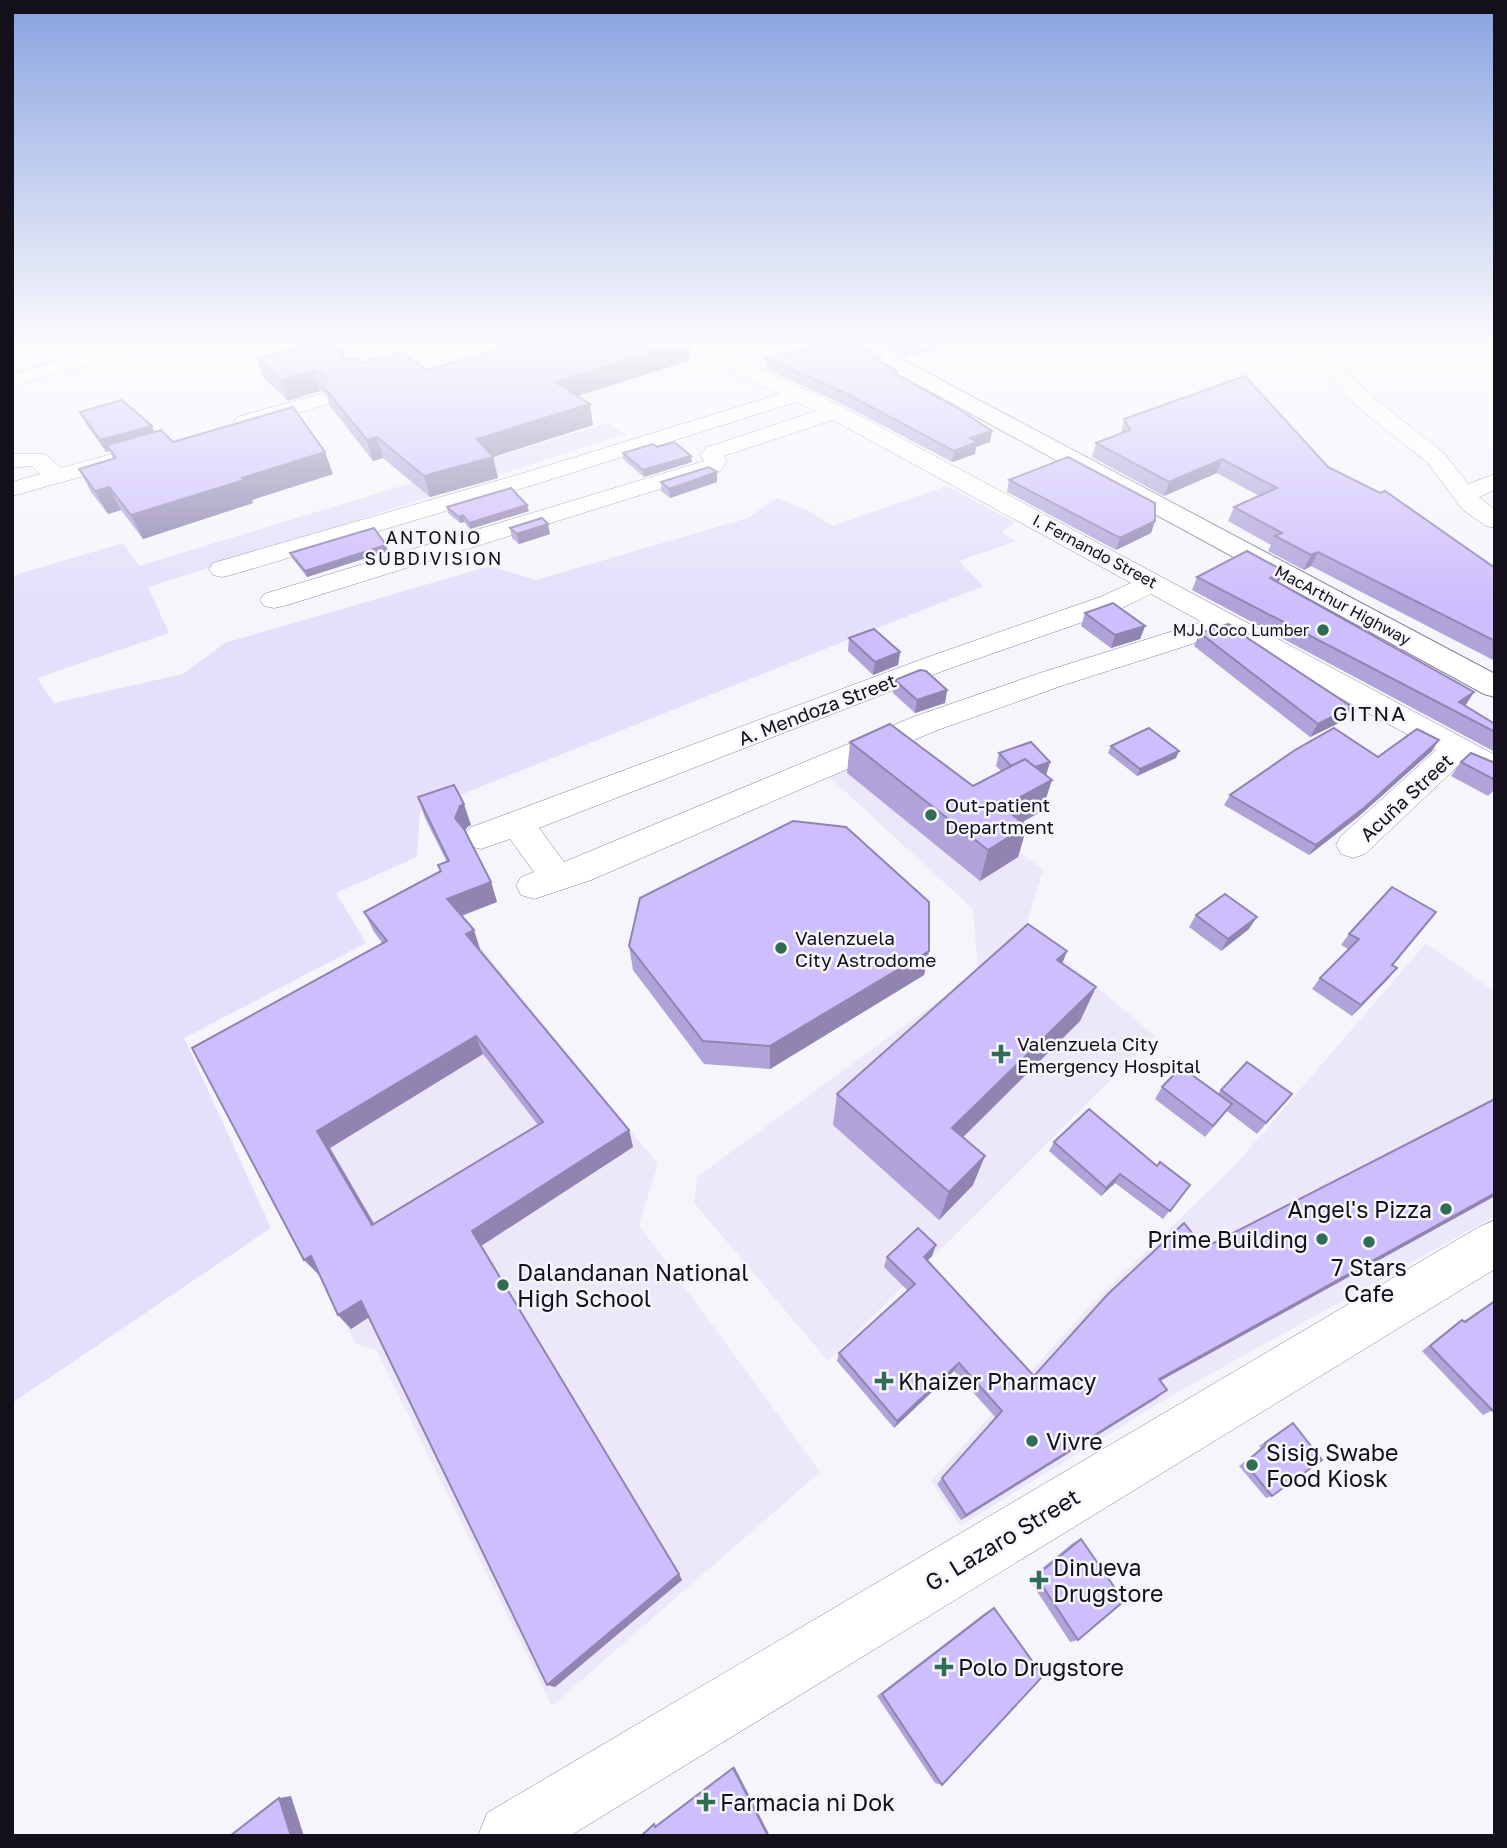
<svg xmlns="http://www.w3.org/2000/svg" width="1507" height="1848" viewBox="0 0 1507 1848" font-family="'Golos Text',sans-serif">
<style>
.built{fill:#ece8f9}
.green{fill:#e5dffb}
.lines{fill:none;stroke-linecap:round;stroke-linejoin:round}
.minor-casing{stroke:#87819f;stroke-width:1}
.highway-casing{stroke:#87819f;stroke-width:2}
.minor{fill:#fff;fill-rule:evenodd}
.highway{fill:#fff;fill-rule:evenodd}
.wall{fill:#b0a3da;fill-rule:evenodd}
.shaded-wall{fill:#9085b1}
.building{fill:#cdbefd;stroke:#9085b1;stroke-width:2;fill-rule:evenodd}
.poi-dot{fill:#316c57;stroke:#f6f5fb;stroke-width:2.5}
.labels{text-anchor:middle;dominant-baseline:central;stroke-width:5;stroke-linejoin:round;paint-order:stroke}
.far-street-label{font-size:16px;fill:#13101b;stroke:#f6f5fb}
.far-poi-label{font-size:16px;fill:#13101b;stroke:#f6f5fb;text-anchor:end}
.far-neighbourhood-label{font-size:18px;letter-spacing:2px;fill:#13101b;stroke:#f6f5fb}
.street-label{font-size:19px;fill:#13101b;stroke:#f6f5fb}
.poi-label{font-size:19px;fill:#13101b;stroke:#f6f5fb;text-anchor:start}
.neighbourhood-label{font-size:21px;letter-spacing:2px;fill:#13101b;stroke:#f6f5fb}
.near-poi-label{font-size:23px;fill:#13101b;stroke:#f6f5fb;text-anchor:start}
.near-street-label{font-size:23px;fill:#13101b;stroke:#f6f5fb}
</style>
<rect width="100%" height="100%" fill="#f6f5fb"/>
<!-- built -->
<g class="built">
<path d="M 887,748 L 1043,870 L 1026,927 L 1155,1036 L 828,1361 L 694,1203 L 697,1177 L 978,972 L 973,909 L 828,776 Z"/>
<path d="M 460,922 L 658,1164 L 639,1225 L 820,1472 L 552,1706 L 376,1350 L 356,1344 L 202,1066 Z"/>
<path d="M 1426,943 L 1495,992 L 1495,1216 L 1169,1397 L 960,1526 L 931,1481 L 1091,1305 L 1237,1163 Z"/>
</g>
<!-- green -->
<path class="green" d="M 608,423 L 626,434 L 148,587 L 169,633 L 37,678 L 54,703 L 183,674 L 225,643 L 490,566 L 536,580 L 748,518 L 777,498 L 807,510 L 833,526 L 947,486 L 1015,522 L 1002,533 L 1016,541 L 959,561 L 983,586 L 420,811 L 417,857 L 336,893 L 366,943 L 184,1038 L 271,1228 L 12,1403 L 12,576 L 123,543 L 139,566 Z"/>
<g class="lines">
<defs>
<g id="minor">
<path d="M 12,344 L 25,344 L 22,348 L 12,350 Z"/>
<path d="M 119,344 L 150,344 L 147,348 L 12,386 L 12,374 Z"/>
<path d="M 431,344 L 461,344 L 458,348 L 358,377 L 351,375 L 348,371 L 351,367 Z"/>
<path d="M 680,344 L 705,344 L 843,407 L 1469,741 L 1495,755 L 1495,780 L 1460,764 L 1365,854 L 1353,858 L 1341,854 L 1336,845 L 1341,836 L 1436,750 L 1223,634 L 1064,685 L 935,731 L 591,880 L 534,899 L 521,895 L 516,886 L 521,877 L 534,872 L 510,839 L 481,849 L 469,846 L 464,837 L 469,828 L 928,657 L 1100,597 L 1131,583 L 833,420 L 724,456 L 727,461 L 721,470 L 284,606 L 274,608 L 264,606 L 260,600 L 264,594 L 704,461 L 700,455 L 707,447 L 816,411 L 796,402 L 543,482 L 231,575 L 222,577 L 213,575 L 209,569 L 213,563 L 527,472 L 779,394 L 683,348 ZM 1151,594 L 1202,622 L 1043,672 L 913,717 L 564,862 L 539,828 L 948,669 L 1120,609 Z"/>
<path d="M 1295,344 L 1316,344 L 1378,401 L 1444,453 L 1468,484 L 1495,474 L 1495,490 L 1479,497 L 1495,510 L 1495,528 L 1486,526 L 1463,510 L 1428,463 L 1362,411 Z"/>
<path d="M 321,394 L 328,396 L 332,400 L 328,404 L 245,429 L 237,427 L 234,422 L 237,417 Z"/>
<path d="M 126,450 L 134,452 L 137,457 L 134,462 L 12,496 L 12,482 L 40,474 L 32,466 L 12,468 L 12,454 L 45,454 L 61,468 Z"/>
<path d="M 1495,1220 L 1495,1269 L 570,1836 L 478,1836 L 487,1813 L 1479,1227 Z"/>
</g>
<path id="highway" d="M 848,344 L 873,344 L 1495,674 L 1495,697 L 1484,694 L 851,348 Z"/>
</defs>
<!-- minor casing -->
<use href="#minor" class="minor-casing"/>
<!-- highway casing -->
<use href="#highway" class="highway-casing"/>
<!-- minor -->
<use href="#minor" class="minor"/>
<!-- highway -->
<use href="#highway" class="highway"/>
</g>
<!-- wall -->
<g class="wall">
<path d="M 880,344 L 954,344 L 917,355 L 911,352 L 907,358 Z"/>
<path d="M 257,358 L 346,359 L 361,363 L 427,370 L 691,360 L 578,396 L 593,425 L 493,457 L 498,478 L 430,497 L 383,458 L 373,461 L 330,406 L 326,393 L 320,391 L 288,401 L 264,378 Z"/>
<path d="M 766,358 L 880,362 L 897,371 L 897,375 L 990,442 L 976,447 L 975,454 L 952,462 L 844,405 L 766,369 Z"/>
<path d="M 80,412 L 154,432 L 173,442 L 333,474 L 252,500 L 253,503 L 143,539 L 121,510 L 108,514 L 91,492 L 79,469 L 113,459 L 110,451 L 106,452 L 86,424 Z"/>
<path d="M 1124,419 L 1328,467 L 1495,568 L 1495,661 L 1311,566 L 1304,570 L 1268,551 L 1271,545 L 1228,521 L 1234,507 L 1259,496 L 1217,473 L 1164,496 L 1092,457 L 1096,443 L 1121,433 Z"/>
<path d="M 623,453 L 692,462 L 644,477 L 623,459 Z"/>
<path d="M 717,472 L 717,482 L 670,498 L 661,491 L 661,482 Z"/>
<path d="M 1009,480 L 1155,521 L 1151,533 L 1116,550 L 1007,492 Z"/>
<path d="M 447,507 L 529,511 L 470,529 L 464,522 L 460,523 L 448,513 Z"/>
<path d="M 510,528 L 550,534 L 519,544 L 512,538 Z"/>
<path d="M 386,545 L 388,551 L 307,577 L 293,559 L 290,553 Z"/>
<path d="M 1197,577 L 1279,583 L 1474,692 L 1465,706 L 1495,724 L 1495,752 L 1192,590 Z"/>
<path d="M 1085,613 L 1145,626 L 1140,639 L 1111,648 L 1081,626 Z"/>
<path d="M 1200,633 L 1246,637 L 1345,720 L 1310,737 L 1194,646 Z"/>
<path d="M 849,638 L 900,652 L 898,665 L 873,675 L 848,651 Z"/>
<path d="M 895,680 L 947,690 L 945,703 L 915,713 L 893,693 Z"/>
<path d="M 850,742 L 973,786 L 1001,771 L 996,766 L 999,753 L 1050,762 L 1046,775 L 1042,811 L 1022,822 L 1027,826 L 1018,857 L 980,881 L 847,773 Z"/>
<path d="M 1111,746 L 1176,758 L 1137,776 L 1108,753 Z"/>
<path d="M 1432,751 L 1358,817 L 1309,855 L 1224,805 L 1230,795 L 1378,757 Z"/>
<path d="M 1461,762 L 1495,763 L 1495,789 L 1488,796 L 1451,776 Z"/>
<path d="M 418,797 L 471,825 L 467,827 L 465,831 L 491,882 L 497,902 L 462,916 L 480,949 L 479,950 L 629,1130 L 633,1147 L 481,1246 L 682,1580 L 555,1687 L 369,1317 L 351,1329 L 318,1274 L 192,1048 L 383,944 L 374,932 L 364,912 L 441,872 L 438,865 L 447,862 L 425,818 ZM 483,1054 L 538,1125 L 374,1223 L 330,1148 Z"/>
<path d="M 1392,887 L 1392,965 L 1388,979 L 1352,1016 L 1312,989 L 1320,978 L 1348,949 L 1341,945 L 1349,934 Z"/>
<path d="M 1196,915 L 1249,929 L 1221,951 L 1189,927 Z"/>
<path d="M 629,946 L 929,951 L 924,975 L 770,1069 L 704,1064 L 633,970 Z"/>
<path d="M 1067,951 L 1062,964 L 1096,987 L 1080,1021 L 963,1137 L 973,1185 L 939,1220 L 833,1125 L 837,1094 Z"/>
<path d="M 1162,1087 L 1218,1094 L 1221,1090 L 1292,1094 L 1257,1134 L 1227,1111 L 1205,1137 L 1155,1099 Z"/>
<path d="M 1054,1142 L 1157,1166 L 1190,1185 L 1163,1219 L 1115,1183 L 1101,1196 L 1049,1151 Z"/>
<path d="M 1495,1196 L 1160,1381 L 1157,1398 L 961,1520 L 937,1484 L 996,1418 L 954,1371 L 894,1428 L 837,1361 L 839,1353 L 908,1291 L 884,1267 L 887,1257 L 932,1256 L 927,1261 L 1034,1376 L 1204,1248 Z"/>
<path d="M 1495,1300 L 1495,1409 L 1483,1415 L 1422,1351 L 1454,1325 L 1462,1320 L 1464,1321 Z"/>
<path d="M 1293,1423 L 1272,1496 L 1266,1498 L 1239,1466 L 1261,1448 L 1259,1446 Z"/>
<path d="M 1081,1539 L 1078,1640 L 1070,1642 L 1029,1579 L 1073,1543 Z"/>
<path d="M 994,1608 L 942,1785 L 935,1783 L 877,1696 L 985,1613 Z"/>
</g>
<!-- shaded-wall -->
<g class="shaded-wall">
<path d="M 677,344 L 690,344 L 691,360 L 558,402 L 555,382 Z"/>
<path d="M 910,344 L 912,344 L 911,352 L 907,358 L 909,347 Z"/>
<path d="M 919,344 L 954,344 L 917,355 Z"/>
<path d="M 343,346 L 348,366 L 338,352 Z"/>
<path d="M 881,356 L 880,367 L 873,358 Z"/>
<path d="M 314,371 L 320,391 L 288,401 L 281,380 Z"/>
<path d="M 590,404 L 593,425 L 493,457 L 498,478 L 430,497 L 424,476 L 477,439 Z"/>
<path d="M 152,426 L 157,438 L 107,445 L 110,451 L 106,452 L 100,440 Z"/>
<path d="M 992,431 L 990,442 L 976,447 L 975,454 L 952,462 L 954,451 L 970,438 Z"/>
<path d="M 377,437 L 383,458 L 373,461 L 367,440 Z"/>
<path d="M 325,452 L 333,474 L 252,500 L 253,503 L 143,539 L 131,515 L 242,478 Z"/>
<path d="M 691,456 L 692,462 L 644,477 L 643,470 Z"/>
<path d="M 1222,459 L 1217,473 L 1164,496 L 1169,482 Z"/>
<path d="M 717,472 L 717,482 L 670,498 L 669,489 Z"/>
<path d="M 109,487 L 121,510 L 108,514 L 95,491 Z"/>
<path d="M 527,505 L 529,511 L 470,529 L 469,523 Z"/>
<path d="M 463,515 L 464,522 L 460,523 L 459,517 Z"/>
<path d="M 1155,521 L 1151,533 L 1116,550 L 1120,538 Z"/>
<path d="M 548,524 L 550,534 L 519,544 L 517,534 Z"/>
<path d="M 386,545 L 388,551 L 307,577 L 305,571 Z"/>
<path d="M 1318,552 L 1311,566 L 1304,570 L 1311,555 Z"/>
<path d="M 1284,571 L 1278,584 L 1270,578 Z"/>
<path d="M 1145,626 L 1140,639 L 1111,648 L 1115,635 Z"/>
<path d="M 900,652 L 898,665 L 873,675 L 875,662 Z"/>
<path d="M 947,690 L 945,703 L 915,713 L 917,700 Z"/>
<path d="M 1474,692 L 1465,706 L 1459,702 Z"/>
<path d="M 1352,707 L 1345,720 L 1310,737 L 1318,724 Z"/>
<path d="M 1439,740 L 1432,751 L 1358,817 L 1309,855 L 1316,845 Z"/>
<path d="M 1179,751 L 1176,758 L 1137,776 L 1140,769 Z"/>
<path d="M 1050,762 L 1046,775 L 1014,786 L 1018,773 Z"/>
<path d="M 1052,780 L 1042,811 L 994,838 L 1002,807 Z"/>
<path d="M 464,804 L 471,825 L 467,827 L 462,838 L 455,818 L 460,806 Z"/>
<path d="M 1027,826 L 1018,857 L 980,881 L 988,850 Z"/>
<path d="M 491,882 L 497,902 L 454,918 L 447,899 Z"/>
<path d="M 1257,917 L 1249,929 L 1221,951 L 1228,939 Z"/>
<path d="M 474,930 L 480,949 L 473,954 L 466,934 Z"/>
<path d="M 929,951 L 924,975 L 770,1069 L 770,1046 Z"/>
<path d="M 1067,951 L 1054,985 L 1057,960 Z"/>
<path d="M 1397,968 L 1388,979 L 1352,1016 L 1361,1005 Z"/>
<path d="M 1096,987 L 1080,1021 L 942,1158 L 952,1128 Z"/>
<path d="M 476,1036 L 483,1054 L 330,1148 L 383,1240 L 372,1225 L 317,1131 Z"/>
<path d="M 629,1130 L 633,1147 L 481,1246 L 472,1231 Z"/>
<path d="M 985,1156 L 973,1185 L 939,1220 L 949,1192 Z"/>
<path d="M 1120,1174 L 1115,1183 L 1101,1196 L 1106,1188 Z"/>
<path d="M 1495,1193 L 1495,1196 L 1149,1387 L 1159,1379 Z"/>
<path d="M 936,1245 L 932,1256 L 920,1267 L 924,1257 Z"/>
<path d="M 311,1256 L 324,1271 L 318,1274 L 304,1260 Z"/>
<path d="M 361,1301 L 374,1314 L 351,1329 L 338,1315 Z"/>
<path d="M 959,1363 L 954,1371 L 894,1428 L 897,1421 Z"/>
<path d="M 1167,1390 L 1157,1398 L 961,1520 L 966,1515 Z"/>
<path d="M 679,1574 L 682,1580 L 555,1687 L 547,1685 Z"/>
<path d="M 734,1766 L 770,1836 L 768,1836 L 733,1768 Z"/>
<path d="M 291,1796 L 304,1836 L 291,1836 L 279,1798 Z"/>
</g>
<!-- building -->
<g class="building">
<path d="M 315,344 L 340,344 L 343,346 L 338,352 L 343,359 L 357,359 L 361,363 L 401,352 L 427,370 L 516,344 L 677,344 L 555,382 L 590,404 L 477,439 L 493,457 L 424,476 L 377,437 L 367,440 L 323,386 L 328,380 L 323,374 L 314,371 L 281,380 L 257,358 Z"/>
<path d="M 826,344 L 859,344 L 881,356 L 873,358 L 897,371 L 893,373 L 954,406 L 992,431 L 970,438 L 977,442 L 954,451 L 845,393 L 766,358 Z"/>
<path d="M 1245,376 L 1328,467 L 1380,493 L 1385,491 L 1495,568 L 1495,641 L 1318,552 L 1311,555 L 1275,536 L 1282,533 L 1234,507 L 1277,488 L 1222,459 L 1169,482 L 1096,443 L 1130,430 L 1124,419 Z"/>
<path d="M 122,400 L 152,426 L 100,440 L 80,412 Z"/>
<path d="M 293,407 L 325,452 L 242,478 L 244,480 L 131,515 L 109,487 L 95,491 L 79,469 L 116,458 L 107,445 L 161,430 L 173,442 Z"/>
<path d="M 674,442 L 691,456 L 643,470 L 623,453 L 653,444 L 657,447 Z"/>
<path d="M 1068,457 L 1155,503 L 1155,521 L 1120,538 L 1009,480 Z"/>
<path d="M 709,467 L 717,472 L 669,489 L 661,482 Z"/>
<path d="M 511,488 L 527,505 L 469,523 L 463,515 L 459,517 L 447,507 Z"/>
<path d="M 542,518 L 548,524 L 517,534 L 510,528 Z"/>
<path d="M 374,528 L 386,545 L 305,571 L 290,553 Z"/>
<path d="M 1247,551 L 1284,571 L 1270,578 L 1474,692 L 1459,702 L 1495,724 L 1495,732 L 1197,577 Z"/>
<path d="M 1113,603 L 1145,626 L 1115,635 L 1085,613 Z"/>
<path d="M 1228,624 L 1248,634 L 1246,637 L 1352,707 L 1318,724 L 1200,633 Z"/>
<path d="M 874,629 L 900,652 L 875,662 L 849,638 Z"/>
<path d="M 920,670 L 926,671 L 947,690 L 917,700 L 895,680 Z"/>
<path d="M 890,724 L 973,786 L 1025,759 L 1052,780 L 1002,807 L 1027,826 L 988,850 L 850,742 Z"/>
<path d="M 1149,728 L 1179,751 L 1140,769 L 1111,746 Z"/>
<path d="M 1334,728 L 1378,757 L 1417,729 L 1439,740 L 1365,807 L 1316,845 L 1230,795 L 1295,750 Z"/>
<path d="M 1031,742 L 1050,762 L 1035,767 L 1025,759 L 1011,766 L 999,753 Z"/>
<path d="M 1471,753 L 1495,763 L 1495,780 L 1461,762 Z"/>
<path d="M 454,785 L 464,804 L 460,806 L 455,818 L 464,829 L 491,882 L 447,899 L 474,930 L 466,934 L 629,1130 L 472,1231 L 679,1574 L 547,1685 L 361,1301 L 338,1315 L 311,1256 L 304,1260 L 192,1048 L 387,941 L 364,912 L 441,871 L 438,865 L 449,861 L 418,797 ZM 476,1036 L 543,1122 L 372,1225 L 317,1131 Z"/>
<path d="M 793,821 L 846,827 L 929,902 L 929,951 L 770,1046 L 703,1041 L 629,946 L 640,898 Z"/>
<path d="M 1392,887 L 1436,912 L 1392,965 L 1397,968 L 1361,1005 L 1320,978 L 1359,939 L 1349,934 Z"/>
<path d="M 1225,894 L 1257,917 L 1228,939 L 1196,915 Z"/>
<path d="M 1028,924 L 1067,951 L 1057,960 L 1096,987 L 952,1128 L 985,1156 L 949,1192 L 837,1094 Z"/>
<path d="M 1247,1062 L 1292,1094 L 1266,1123 L 1221,1090 Z"/>
<path d="M 1181,1067 L 1232,1104 L 1213,1126 L 1162,1087 Z"/>
<path d="M 1495,1099 L 1495,1193 L 1159,1379 L 1167,1390 L 966,1515 L 942,1478 L 1002,1411 L 959,1363 L 897,1421 L 839,1353 L 915,1284 L 887,1257 L 918,1228 L 936,1245 L 924,1257 L 1034,1376 L 1108,1294 L 1184,1223 L 1204,1248 Z"/>
<path d="M 1089,1109 L 1157,1166 L 1160,1162 L 1190,1185 L 1170,1211 L 1120,1174 L 1106,1188 L 1054,1142 Z"/>
<path d="M 1495,1301 L 1495,1409 L 1493,1411 L 1430,1346 L 1462,1320 L 1465,1322 Z"/>
<path d="M 1293,1423 L 1322,1460 L 1272,1496 L 1245,1463 L 1266,1445 L 1265,1443 Z"/>
<path d="M 1081,1539 L 1124,1601 L 1078,1640 L 1036,1576 Z"/>
<path d="M 994,1608 L 1043,1676 L 942,1785 L 882,1694 Z"/>
<path d="M 733,1768 L 768,1836 L 641,1836 L 654,1824 L 655,1827 Z"/>
<path d="M 279,1798 L 291,1836 L 230,1836 Z"/>
</g>
<!-- sky -->
<linearGradient id="sky" x2="0" y2="1"><stop stop-color="#89a3e0"/><stop offset="0.57" stop-color="#fbfafd"/><stop offset="1" stop-color="#fbfafd" stop-opacity="0"/></linearGradient>
<rect width="1507" height="602" fill="url(#sky)"/>
<!-- markers -->
<g class="poi-dot">
<circle cx="1323" cy="630" r="7"/>
<circle cx="931" cy="815" r="7"/>
<circle cx="781" cy="948" r="7"/>
<path d="M997.5 1043.5h7v7h7v7h-7v7h-7v-7h-7v-7h7z"/>
<circle cx="1446" cy="1209" r="7"/>
<circle cx="1322" cy="1239" r="7"/>
<circle cx="1369" cy="1242" r="7"/>
<circle cx="503" cy="1285" r="7"/>
<path d="M880.5 1370.5h7v7h7v7h-7v7h-7v-7h-7v-7h7z"/>
<circle cx="1032" cy="1441" r="7"/>
<circle cx="1252" cy="1465" r="7"/>
<path d="M1035.5 1569.5h7v7h7v7h-7v7h-7v-7h-7v-7h7z"/>
<path d="M940.5 1656.5h7v7h7v7h-7v7h-7v-7h-7v-7h7z"/>
<path d="M702.5 1791.5h7v7h7v7h-7v7h-7v-7h-7v-7h7z"/>
</g>
<g class="labels">
<!-- far-street labels -->
<g class="far-street-label">
<text transform="translate(1095 551) rotate(28)">I. Fernando Street</text>
<text transform="translate(1343 605) rotate(28)">MacArthur Highway</text>
</g>
<!-- far-poi labels -->
<g class="far-poi-label">
<text x="1309" y="630">MJJ Coco Lumber</text>
</g>
<!-- far-neighbourhood labels -->
<g class="far-neighbourhood-label">
<text x="434" y="537">ANTONIO<tspan x="434" dy="21">SUBDIVISION</tspan></text>
</g>
<!-- street labels -->
<g class="street-label">
<text transform="translate(817 709) rotate(-21)">A. Mendoza Street</text>
<text transform="translate(1406 797) rotate(-43)">Acuña Street</text>
</g>
<!-- poi labels -->
<g class="poi-label">
<text x="945" y="804">Out-patient<tspan x="945" dy="22">Department</tspan></text>
<text x="795" y="937">Valenzuela<tspan x="795" dy="22">City Astrodome</tspan></text>
<text x="1017" y="1043">Valenzuela City<tspan x="1017" dy="22">Emergency Hospital</tspan></text>
</g>
<!-- neighbourhood labels -->
<g class="neighbourhood-label">
<text x="1370" y="713">GITNA</text>
</g>
<!-- near-poi labels -->
<g class="near-poi-label">
<text x="1432" y="1209" text-anchor="end">Angel's Pizza</text>
<text x="1308" y="1239" text-anchor="end">Prime Building</text>
<text x="1369" y="1267" text-anchor="middle">7 Stars<tspan x="1369" dy="26">Cafe</tspan></text>
<text x="517" y="1272">Dalandanan National<tspan x="517" dy="26">High School</tspan></text>
<text x="898" y="1381">Khaizer Pharmacy</text>
<text x="1046" y="1441">Vivre</text>
<text x="1266" y="1452">Sisig Swabe<tspan x="1266" dy="26">Food Kiosk</tspan></text>
<text x="1053" y="1567">Dinueva<tspan x="1053" dy="26">Drugstore</tspan></text>
<text x="958" y="1667">Polo Drugstore</text>
<text x="720" y="1802">Farmacia ni Dok</text>
</g>
<!-- near-street labels -->
<g class="near-street-label">
<text transform="translate(1002 1539) rotate(-31)">G. Lazaro Street</text>
</g>
</g>
<!-- border -->
<rect width="1507" height="1848" fill="none" stroke="#13101b" stroke-width="28"/>
</svg>
